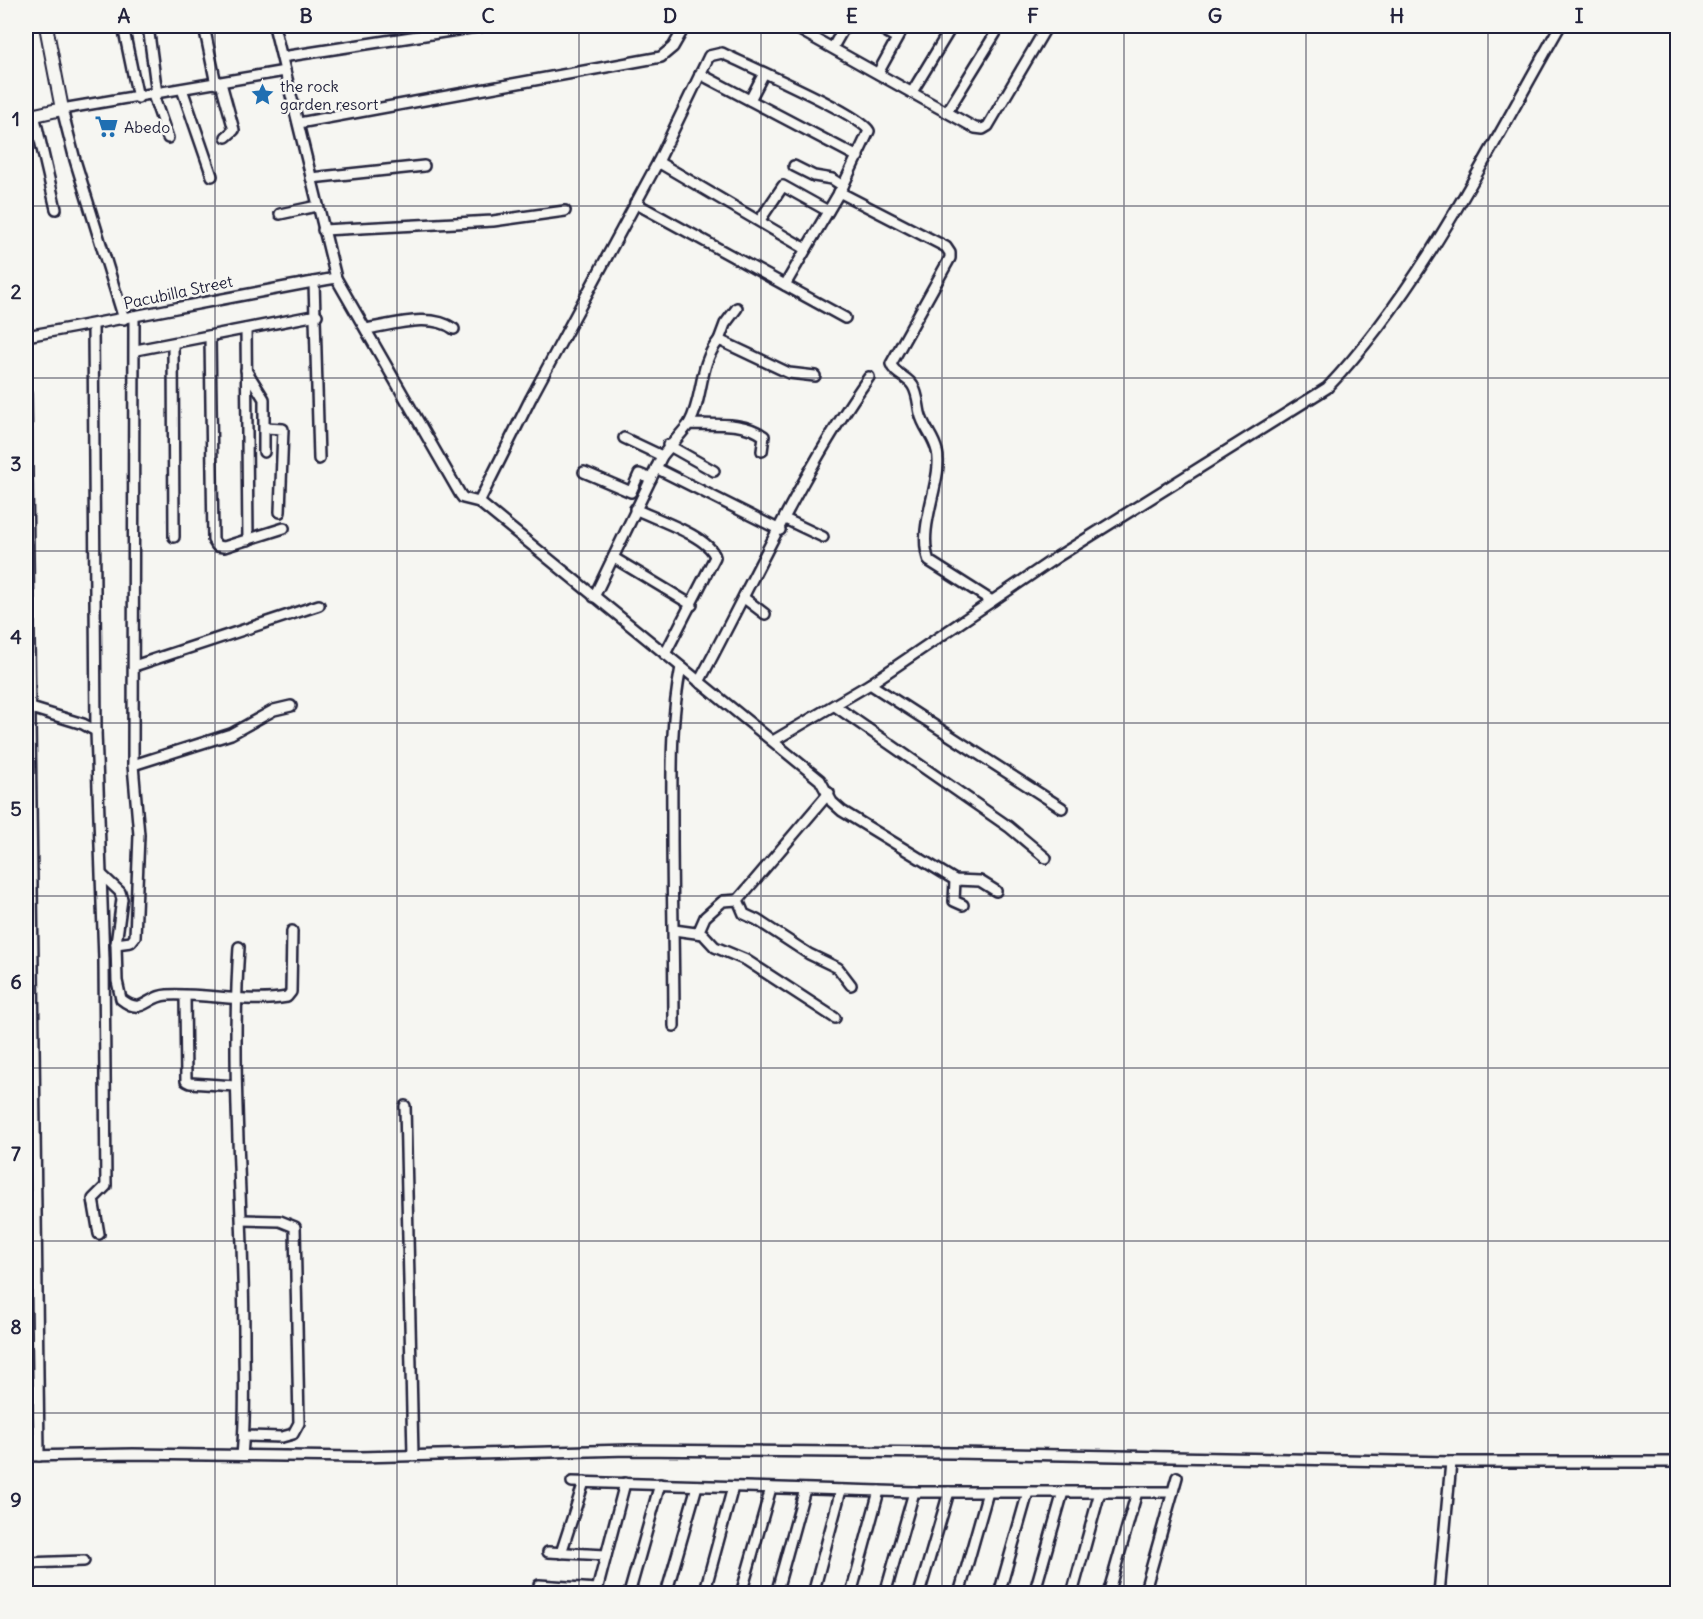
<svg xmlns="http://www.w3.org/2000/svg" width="1703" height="1619" viewBox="0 0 1703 1619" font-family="Delius,sans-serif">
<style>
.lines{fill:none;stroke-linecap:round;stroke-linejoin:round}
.minor-casing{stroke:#22223b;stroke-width:14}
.major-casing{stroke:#22223b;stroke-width:16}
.minor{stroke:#f6f6f2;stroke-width:9}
.major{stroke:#f6f6f2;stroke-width:12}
.grid{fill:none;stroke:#22223b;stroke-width:1.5;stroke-opacity:0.55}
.labels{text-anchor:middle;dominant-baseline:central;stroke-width:5;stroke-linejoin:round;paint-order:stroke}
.poi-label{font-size:16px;fill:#22223b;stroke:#f6f6f2;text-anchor:start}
.street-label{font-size:16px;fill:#22223b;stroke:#f6f6f2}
.neatline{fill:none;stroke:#22223b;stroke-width:2}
.grid-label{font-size:20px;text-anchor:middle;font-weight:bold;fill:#22223b}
</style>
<rect width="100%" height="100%" fill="#f6f6f2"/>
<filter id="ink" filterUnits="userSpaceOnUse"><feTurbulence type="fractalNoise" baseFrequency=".0167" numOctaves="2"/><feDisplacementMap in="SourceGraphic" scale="12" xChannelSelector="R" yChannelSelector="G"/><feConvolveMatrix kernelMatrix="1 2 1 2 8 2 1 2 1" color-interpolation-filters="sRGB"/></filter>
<g filter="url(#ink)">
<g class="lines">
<defs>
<g id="minor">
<path d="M 123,26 L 138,98"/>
<path d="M 148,26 L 157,94"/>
<path d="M 204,26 L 216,84"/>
<path d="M 274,26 L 336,278 L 460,494 L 463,498 L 479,502 L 820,780 L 832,802 L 842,811 L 955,880 L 980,881 L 996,891"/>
<path d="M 876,26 L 897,38"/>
<path d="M 796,28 L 975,128 L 983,129 L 988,126 L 1047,26"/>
<path d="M 833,47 L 845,26"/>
<path d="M 282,57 L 483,26"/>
<path d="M 878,73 L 904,26"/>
<path d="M 700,74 L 858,157"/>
<path d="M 221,83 L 234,130 L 226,137"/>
<path d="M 182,89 L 212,176"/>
<path d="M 912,92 L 952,26"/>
<path d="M 153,95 L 168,138"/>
<path d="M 750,100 L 764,73"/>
<path d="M 947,112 L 1000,26"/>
<path d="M 34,114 L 56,209"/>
<path d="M 299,123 L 661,57 L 673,47 L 685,26"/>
<path d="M 658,162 L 806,249"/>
<path d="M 794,166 L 814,176 L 832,179 L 843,186"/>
<path d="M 311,178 L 424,166"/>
<path d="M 839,192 L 946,247 L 950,253 L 950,258 L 891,364 C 894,374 908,377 913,386 C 918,394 918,404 920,413 C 923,427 934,437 937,451 C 944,479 916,527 929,561 L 992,601"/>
<path d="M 635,203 L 845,318"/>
<path d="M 280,214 L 317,206"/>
<path d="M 760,220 L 783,186 L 828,211"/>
<path d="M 323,230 L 493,221 L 565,211"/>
<path d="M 314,282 L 319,459"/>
<path d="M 124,319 L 75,160 L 62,109 L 285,71"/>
<path d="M 93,325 L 96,731 L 104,960 L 106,1186 L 93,1199 L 99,1234"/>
<path d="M 246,329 L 248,540"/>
<path d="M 366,329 C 392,325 431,312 454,329"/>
<path d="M 26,336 C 130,318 232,296 336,278"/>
<path d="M 210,337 L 213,540 L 217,546 L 224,547 L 284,528"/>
<path d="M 719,340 L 725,324 L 737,308"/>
<path d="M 173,344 L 174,537"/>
<path d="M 136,350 L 317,315"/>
<path d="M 246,370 L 264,399 L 264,452"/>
<path d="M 26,394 L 39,1456"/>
<path d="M 689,424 C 704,397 698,365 719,340 L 789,373 L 815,376"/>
<path d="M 265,428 L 283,429 L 280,512"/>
<path d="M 624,438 L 662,456"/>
<path d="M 668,445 L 714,471"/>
<path d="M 656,468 L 780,530"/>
<path d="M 584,472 L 631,492 L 639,474 L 651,479"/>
<path d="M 479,502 L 531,398 L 658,162 L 709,56 L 722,53 C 746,65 860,114 869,131 L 843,186 L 785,285"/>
<path d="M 635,509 C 655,519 709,536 715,557 L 665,654"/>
<path d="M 785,519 L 823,537"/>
<path d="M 614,558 L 692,605"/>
<path d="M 594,597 L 662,456 L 689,424 C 713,425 744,421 764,436 L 762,451"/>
<path d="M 744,598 L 765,614"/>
<path d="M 134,666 L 319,605"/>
<path d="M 699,682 C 754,580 802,471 869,377"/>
<path d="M 870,684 L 1057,557 L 1327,388 C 1423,287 1491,146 1560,26"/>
<path d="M 835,706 L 1009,827 L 1046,858"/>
<path d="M 31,708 L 83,724 L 96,731"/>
<path d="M 773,741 L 870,684 L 1062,808"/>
<path d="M 133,765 L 231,734 L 274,710 L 291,706"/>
<path d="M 829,793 L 738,900 L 744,914 L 757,920 L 809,954 L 838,968 L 851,985"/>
<path d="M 102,875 L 120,892 L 122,899 L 116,944 L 117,981 L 121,999 C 143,1017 146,996 167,995 C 207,993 248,1004 287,997 L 291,992 L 292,931"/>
<path d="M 955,880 L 954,901 L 963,905"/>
<path d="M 674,930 L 703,934 L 715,947 L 746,960 L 835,1018"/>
<path d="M 698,933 L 705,917 L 723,901 L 738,900"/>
<path d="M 116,944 L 131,942 L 135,937 L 139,835 L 133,765 L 134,316"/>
<path d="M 239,947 C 230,1079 244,1209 244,1341 C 244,1379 246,1417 242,1455"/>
<path d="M 185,996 L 186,1081 L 190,1083 L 235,1086"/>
<path d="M 674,1026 C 674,960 672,896 672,830 C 672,773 670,723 681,667"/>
<path d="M 405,1106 L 413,1455"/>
<path d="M 242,1220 L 280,1221 L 295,1227 L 299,1423 L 293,1434 L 282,1437 L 244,1436"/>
<path d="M 26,1456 L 133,1454 L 359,1457 L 629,1450 L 953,1453 L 1451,1462 L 1678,1462"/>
<path d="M 572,1482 L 914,1492 L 1173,1492"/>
<path d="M 548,1552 L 606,1555"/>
<path d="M 561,1553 L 584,1482"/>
<path d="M 26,1563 L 84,1561"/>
<path d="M 539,1585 L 597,1589"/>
<path d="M 596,1594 L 625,1483"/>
<path d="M 629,1594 L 660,1484"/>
<path d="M 666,1594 L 697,1486"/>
<path d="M 704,1594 L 733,1487"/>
<path d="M 741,1594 L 771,1488"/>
<path d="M 776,1594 L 805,1489"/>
<path d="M 813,1594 L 841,1490"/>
<path d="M 851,1594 L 879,1491"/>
<path d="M 885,1594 L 914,1492"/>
<path d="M 919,1594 L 949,1492"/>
<path d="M 959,1594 L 988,1492"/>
<path d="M 999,1594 L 1028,1492"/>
<path d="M 1034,1594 L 1063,1492"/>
<path d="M 1072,1594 L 1100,1492"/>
<path d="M 1108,1594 L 1137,1492"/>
<path d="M 1144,1594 L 1177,1477"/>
<path d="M 1439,1594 L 1451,1462"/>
</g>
<path id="major" d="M 26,117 L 62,109 L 46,26"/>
</defs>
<!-- minor casing -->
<use href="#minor" class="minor-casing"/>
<!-- major casing -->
<use href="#major" class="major-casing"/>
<!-- minor -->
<use href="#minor" class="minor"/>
<!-- major -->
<use href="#major" class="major"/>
</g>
</g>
<!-- grid -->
<path class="grid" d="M 215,26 L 215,1594M 397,26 L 397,1594M 579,26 L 579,1594M 761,26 L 761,1594M 942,26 L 942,1594M 1124,26 L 1124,1594M 1306,26 L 1306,1594M 1488,26 L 1488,1594M 26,206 L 1678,206M 26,378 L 1678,378M 26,551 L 1678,551M 26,723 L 1678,723M 26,896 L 1678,896M 26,1068 L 1678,1068M 26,1241 L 1678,1241M 26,1413 L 1678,1413"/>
<!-- icons -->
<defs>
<symbol id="sight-bare" viewBox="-9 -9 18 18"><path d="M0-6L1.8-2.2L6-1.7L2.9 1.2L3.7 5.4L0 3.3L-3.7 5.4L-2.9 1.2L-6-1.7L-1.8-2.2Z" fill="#1f6fb2" stroke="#f6f6f2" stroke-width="2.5" paint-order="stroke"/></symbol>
<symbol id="supermarket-bare" viewBox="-9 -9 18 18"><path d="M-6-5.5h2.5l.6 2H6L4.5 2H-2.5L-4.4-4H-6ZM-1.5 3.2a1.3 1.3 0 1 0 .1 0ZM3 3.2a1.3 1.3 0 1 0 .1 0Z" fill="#1f6fb2" stroke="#f6f6f2" stroke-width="2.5" paint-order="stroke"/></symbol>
</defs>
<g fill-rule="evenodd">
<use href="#sight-bare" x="246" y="78" width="33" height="33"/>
<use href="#supermarket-bare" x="90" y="110" width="33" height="33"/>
</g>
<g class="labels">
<!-- poi labels -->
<g class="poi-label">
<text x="280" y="86">the rock<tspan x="280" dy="18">garden resort</tspan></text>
<text x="124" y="127">Abedo</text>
</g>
<!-- street labels -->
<g class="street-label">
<text transform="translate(178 292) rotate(-12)">Pacubilla Street</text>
</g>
</g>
<!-- margin -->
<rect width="1703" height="1619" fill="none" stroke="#f6f6f2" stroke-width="66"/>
<rect x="33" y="33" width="1637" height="1553" class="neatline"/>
<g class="grid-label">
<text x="124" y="23">A</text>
<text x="306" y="23">B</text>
<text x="488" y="23">C</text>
<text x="670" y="23">D</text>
<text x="852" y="23">E</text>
<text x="1033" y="23">F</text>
<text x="1215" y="23">G</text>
<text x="1397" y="23">H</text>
<text x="1579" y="23">I</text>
<text x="16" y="126">1</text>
<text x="16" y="299">2</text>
<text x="16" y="471">3</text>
<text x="16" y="644">4</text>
<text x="16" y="816">5</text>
<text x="16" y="989">6</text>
<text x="16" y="1161">7</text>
<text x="16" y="1334">8</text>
<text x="16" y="1507">9</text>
</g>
</svg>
